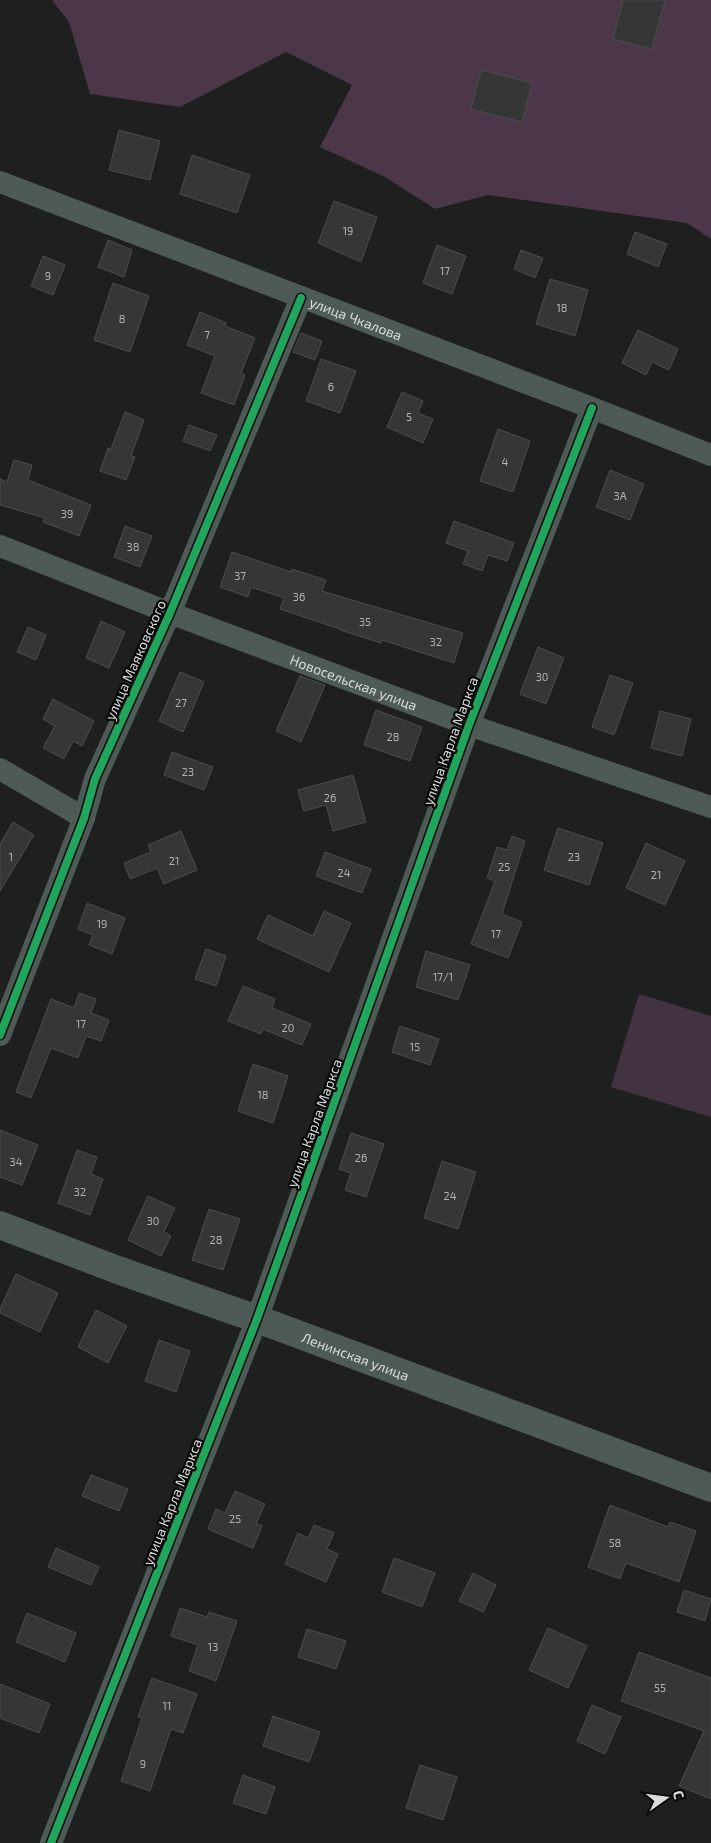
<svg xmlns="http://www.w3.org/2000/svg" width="711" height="1843" viewBox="0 0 711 1843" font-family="'Exo 2',sans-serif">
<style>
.green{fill:#433341}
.forest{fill:#4b3748}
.building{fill:#353736;stroke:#4b4d4c}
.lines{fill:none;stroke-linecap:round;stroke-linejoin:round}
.minor{stroke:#4e5a55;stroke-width:22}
.tertiary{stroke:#4e5a55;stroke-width:28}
.cycleway-casing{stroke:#080a09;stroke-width:11}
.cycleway{stroke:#20a55d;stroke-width:8}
.labels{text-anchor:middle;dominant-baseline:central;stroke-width:4.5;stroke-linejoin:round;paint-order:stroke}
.number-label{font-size:11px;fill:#b1b3b2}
.street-label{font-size:14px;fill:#dadcdb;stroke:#080a09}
</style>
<rect width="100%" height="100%" fill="#1e201f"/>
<!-- green -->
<path class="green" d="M 639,994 L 711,1016 L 711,1117 L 611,1087 Z"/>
<!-- forest -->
<path class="forest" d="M 52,0 L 711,0 L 711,239 L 687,223 L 488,195 L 435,209 L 385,177 L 320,147 L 352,85 L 286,52 L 180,107 L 90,94 L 69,22 Z"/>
<!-- building -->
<g class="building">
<path d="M 623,0 L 665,0 L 652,49 L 613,39 Z"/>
<path d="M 481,70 L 532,83 L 522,122 L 471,109 Z"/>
<path d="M 119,130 L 160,141 L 150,180 L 109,170 Z"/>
<path d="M 192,155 L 250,175 L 237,213 L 180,194 Z"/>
<path d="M 334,201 L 377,217 L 361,262 L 318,243 Z"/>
<path d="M 635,232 L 667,244 L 658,267 L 627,254 Z"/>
<path d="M 108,240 L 132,250 L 124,277 L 98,267 Z"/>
<path d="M 437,245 L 466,256 L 452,294 L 423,283 Z"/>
<path d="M 521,250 L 543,258 L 535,278 L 514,269 Z"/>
<path d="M 43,256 L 65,265 L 53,295 L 31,286 Z"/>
<path d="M 550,279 L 588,290 L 575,336 L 536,324 Z"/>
<path d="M 113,283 L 149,296 L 130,352 L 94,340 Z"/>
<path d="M 200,312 L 226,323 L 225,326 L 255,338 L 241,373 L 245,375 L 234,405 L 201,393 L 215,356 L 187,345 Z"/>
<path d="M 638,330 L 678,349 L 669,370 L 652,362 L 646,375 L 622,363 Z"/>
<path d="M 301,333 L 322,341 L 315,360 L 293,352 Z"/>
<path d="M 321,359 L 356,371 L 340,413 L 306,401 Z"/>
<path d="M 402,392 L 423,401 L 418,413 L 433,419 L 423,443 L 387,427 Z"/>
<path d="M 125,412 L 144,420 L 131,456 L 135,457 L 126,480 L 100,471 L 108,448 L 111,449 Z"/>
<path d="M 189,425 L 217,435 L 210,451 L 183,441 Z"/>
<path d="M 498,429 L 530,441 L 513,492 L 480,481 Z"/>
<path d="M 14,460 L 32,465 L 28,480 L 91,505 L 79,536 L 43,522 L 45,518 L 0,505 L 0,479 L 7,482 Z"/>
<path d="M 610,470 L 644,484 L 630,520 L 596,507 Z"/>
<path d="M 454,521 L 514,543 L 507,561 L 488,555 L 482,571 L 463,564 L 468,551 L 446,543 Z"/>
<path d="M 125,526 L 152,536 L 140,567 L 114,557 Z"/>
<path d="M 232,552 L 291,572 L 292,569 L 326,580 L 322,591 L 463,633 L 454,663 L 382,640 L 381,643 L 340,630 L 340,629 L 280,609 L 284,598 L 251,587 L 248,597 L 220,587 Z"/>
<path d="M 101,621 L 125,632 L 109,668 L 86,658 Z"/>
<path d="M 28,627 L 46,635 L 36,660 L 17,652 Z"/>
<path d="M 538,647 L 564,658 L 546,704 L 520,694 Z"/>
<path d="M 180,672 L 204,682 L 183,732 L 159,721 Z"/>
<path d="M 610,675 L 633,683 L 614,735 L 592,727 Z"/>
<path d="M 300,676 L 325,685 L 301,742 L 276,731 Z"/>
<path d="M 53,699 L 94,721 L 82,746 L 73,741 L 64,759 L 43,748 L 55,726 L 43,719 Z"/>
<path d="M 376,710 L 422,727 L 410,761 L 364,745 Z"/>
<path d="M 660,711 L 691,719 L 682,756 L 651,748 Z"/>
<path d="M 172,752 L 213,767 L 204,790 L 164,775 Z"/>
<path d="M 353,775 L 366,822 L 333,831 L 326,805 L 304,811 L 298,790 Z"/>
<path d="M 13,822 L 34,835 L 0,891 L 0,844 Z"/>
<path d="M 558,828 L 603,843 L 589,885 L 544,870 Z"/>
<path d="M 181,831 L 197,870 L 164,884 L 157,868 L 130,879 L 124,863 L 151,852 L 148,845 Z"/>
<path d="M 512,836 L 525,841 L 502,914 L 522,922 L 508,958 L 471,944 L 495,881 L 487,878 L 497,847 L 507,850 Z"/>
<path d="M 646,843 L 685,861 L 665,905 L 626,888 Z"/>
<path d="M 325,852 L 371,869 L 362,893 L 316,876 Z"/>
<path d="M 87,903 L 125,918 L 112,954 L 89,945 L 93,935 L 78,929 Z"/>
<path d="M 324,911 L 351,923 L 329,972 L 257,939 L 268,915 L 313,936 Z"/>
<path d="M 206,949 L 226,956 L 216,986 L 195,979 Z"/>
<path d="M 426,951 L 470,965 L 458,1000 L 416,987 Z"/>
<path d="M 243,986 L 275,999 L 272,1008 L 311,1024 L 302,1045 L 263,1029 L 261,1034 L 228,1021 Z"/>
<path d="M 79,993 L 96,999 L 91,1013 L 109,1020 L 101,1041 L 86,1036 L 78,1058 L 51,1048 L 31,1098 L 16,1092 L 51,999 L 74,1008 Z"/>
<path d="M 400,1026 L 439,1039 L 430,1065 L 392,1052 Z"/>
<path d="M 253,1064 L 288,1076 L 273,1123 L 238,1111 Z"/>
<path d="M 0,1130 L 38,1145 L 22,1185 L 0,1177 Z"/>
<path d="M 351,1133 L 384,1144 L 366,1197 L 345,1190 L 351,1173 L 339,1169 Z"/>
<path d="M 77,1150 L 97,1157 L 91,1174 L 103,1179 L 90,1215 L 58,1203 Z"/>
<path d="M 442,1161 L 476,1172 L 458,1229 L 424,1218 Z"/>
<path d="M 148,1196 L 175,1208 L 164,1232 L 171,1236 L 161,1256 L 128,1240 Z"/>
<path d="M 209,1209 L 240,1219 L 223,1270 L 192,1260 Z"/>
<path d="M 16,1274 L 58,1293 L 40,1332 L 0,1313 L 0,1309 Z"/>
<path d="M 96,1310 L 127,1326 L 108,1363 L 78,1347 Z"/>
<path d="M 159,1340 L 190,1351 L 176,1392 L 145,1381 Z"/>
<path d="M 91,1475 L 128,1489 L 119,1511 L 82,1496 Z"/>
<path d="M 235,1491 L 265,1504 L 256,1524 L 262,1526 L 253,1548 L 208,1529 L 216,1509 L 225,1513 Z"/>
<path d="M 610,1505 L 668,1527 L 670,1522 L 696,1531 L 679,1582 L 626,1563 L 620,1579 L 588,1567 Z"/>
<path d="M 314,1525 L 334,1533 L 327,1549 L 338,1554 L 326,1582 L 285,1564 L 298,1533 L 308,1538 Z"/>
<path d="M 56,1548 L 99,1567 L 91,1585 L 48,1567 Z"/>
<path d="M 394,1558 L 435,1573 L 422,1607 L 382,1592 Z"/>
<path d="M 473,1573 L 496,1585 L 483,1612 L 459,1601 Z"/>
<path d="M 684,1590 L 711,1599 L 705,1621 L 677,1612 Z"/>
<path d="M 180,1608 L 207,1617 L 209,1612 L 237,1621 L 216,1681 L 189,1671 L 198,1645 L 171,1636 Z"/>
<path d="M 27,1613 L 76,1633 L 65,1662 L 16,1642 Z"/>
<path d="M 548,1628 L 587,1646 L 568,1688 L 529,1670 Z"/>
<path d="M 307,1629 L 346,1641 L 336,1669 L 298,1657 Z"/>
<path d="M 639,1652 L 711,1678 L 711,1799 L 679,1786 L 704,1731 L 621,1701 Z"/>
<path d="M 152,1678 L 197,1694 L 183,1733 L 171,1729 L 150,1791 L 121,1781 L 142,1718 L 138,1717 Z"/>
<path d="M 0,1684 L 50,1704 L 39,1733 L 0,1718 Z"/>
<path d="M 592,1705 L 621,1717 L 605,1754 L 577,1741 Z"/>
<path d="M 273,1716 L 320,1732 L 309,1762 L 263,1746 Z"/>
<path d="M 420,1765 L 457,1777 L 443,1820 L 406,1808 Z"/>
<path d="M 243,1775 L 275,1787 L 266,1814 L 233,1803 Z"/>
</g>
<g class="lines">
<!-- minor -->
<g class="minor">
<path id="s1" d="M 0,182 L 592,408 L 711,455"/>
<path id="s2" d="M 0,546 L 170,613 L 469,725 L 711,807"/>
<path d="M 0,769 L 84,818"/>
<path d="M 0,1035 L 84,818 L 95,779 L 170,613 L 301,298"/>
<path d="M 51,1843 L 257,1319 L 469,725 L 592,408"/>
</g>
<!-- tertiary -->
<path class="tertiary" id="s3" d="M 0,1225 L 115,1269 L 257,1319 L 711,1488"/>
<defs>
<g id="cycleway">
<path d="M 0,1035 L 84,818 L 95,779 L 170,613 L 301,298"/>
<path d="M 51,1843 L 257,1319 L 469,725 L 592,408"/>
</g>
</defs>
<!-- cycleway casing -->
<use href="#cycleway" class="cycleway-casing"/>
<!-- cycleway -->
<use href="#cycleway" class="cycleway"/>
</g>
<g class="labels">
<!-- number labels -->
<g class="number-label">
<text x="348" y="230">19</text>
<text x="445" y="270">17</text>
<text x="48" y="275">9</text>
<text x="562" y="307">18</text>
<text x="122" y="318">8</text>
<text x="207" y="334">7</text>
<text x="331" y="386">6</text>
<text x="409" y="416">5</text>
<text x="505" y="461">4</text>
<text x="620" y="495">3А</text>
<text x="67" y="513">39</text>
<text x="133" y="546">38</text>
<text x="240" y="575">37</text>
<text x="299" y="596">36</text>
<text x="365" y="621">35</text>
<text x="436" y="641">32</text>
<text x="542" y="676">30</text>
<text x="181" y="702">27</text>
<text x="393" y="736">28</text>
<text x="188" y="771">23</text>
<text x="330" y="797">26</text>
<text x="11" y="856">1</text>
<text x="574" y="856">23</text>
<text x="174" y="860">21</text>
<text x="504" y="866">25</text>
<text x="344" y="872">24</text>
<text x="656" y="874">21</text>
<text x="102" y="923">19</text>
<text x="496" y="933">17</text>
<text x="443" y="976">17/1</text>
<text x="81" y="1023">17</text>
<text x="288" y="1027">20</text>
<text x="415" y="1046">15</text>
<text x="263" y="1094">18</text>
<text x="361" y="1157">26</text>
<text x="16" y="1161">34</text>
<text x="80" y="1191">32</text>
<text x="450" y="1195">24</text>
<text x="153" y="1220">30</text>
<text x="216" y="1239">28</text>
<text x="235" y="1518">25</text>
<text x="615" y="1542">58</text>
<text x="213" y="1646">13</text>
<text x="660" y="1687">55</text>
<text x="167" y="1705">11</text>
<text x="143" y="1763">9</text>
</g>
<!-- street labels -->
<g class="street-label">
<text stroke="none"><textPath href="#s1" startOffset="381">улица Чкалова</textPath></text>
<text transform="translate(135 660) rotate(-66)">улица Маяковского</text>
<text stroke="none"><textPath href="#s2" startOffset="379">Новосельская улица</textPath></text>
<text transform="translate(450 741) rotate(-70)">улица Карла Маркса</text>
<text transform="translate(314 1123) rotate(-70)">улица Карла Маркса</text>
<text stroke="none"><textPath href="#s3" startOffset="379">Ленинская улица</textPath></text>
<text transform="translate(172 1502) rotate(-68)">улица Карла Маркса</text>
</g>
</g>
<!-- north arrow -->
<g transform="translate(666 1798) rotate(76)" stroke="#080a09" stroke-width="4" paint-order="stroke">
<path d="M0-4L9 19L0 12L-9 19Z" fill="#dadcdb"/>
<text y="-8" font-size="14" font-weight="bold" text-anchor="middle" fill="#dadcdb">С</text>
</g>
</svg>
